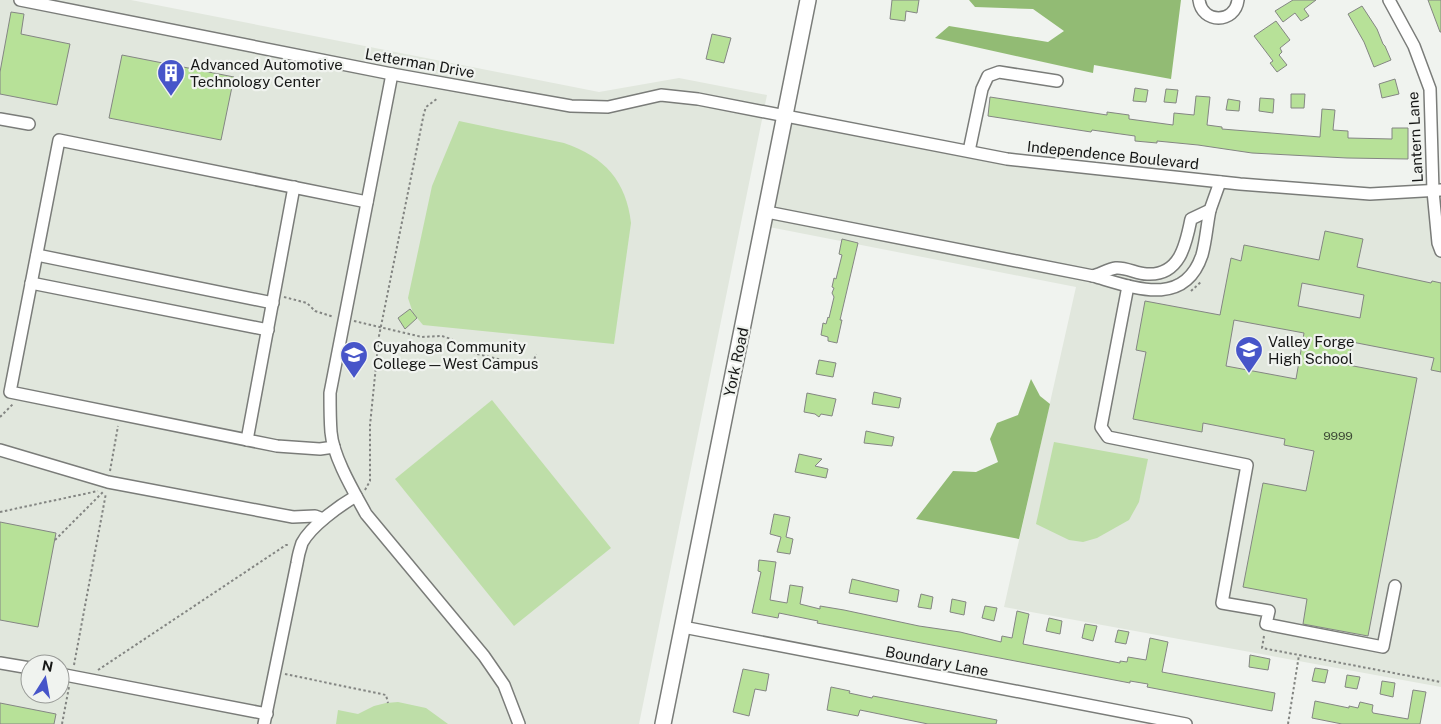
<svg xmlns="http://www.w3.org/2000/svg" width="1441" height="724" viewBox="0 0 1441 724" font-family="'Public Sans',sans-serif">
<style>
.built{fill:#e1e7dd;fill-rule:evenodd}
.green{fill:#bedea8}
.forest{fill:#92bb74}
.building{fill:#b7e198;stroke:#848683;fill-rule:evenodd}
.lines{fill:none;stroke-linecap:round;stroke-linejoin:round}
.minor-casing{stroke:#7a7c79;stroke-width:14}
.major-casing{stroke:#7a7c79;stroke-width:18}
.path{stroke:#838582;stroke-width:2;stroke-dasharray:2.5 2.5;stroke-linecap:butt}
.minor{stroke:#fff;stroke-width:11}
.major{stroke:#fff;stroke-width:15}
.labels{text-anchor:middle;dominant-baseline:central;stroke-width:4.5;stroke-linejoin:round;paint-order:stroke}
.number-label{font-size:12px;fill:#3e4a36}
.street-label{font-size:15px;fill:#161716;stroke:#f0f3ef}
.poi-label{font-size:15px;fill:#161716;stroke:#f0f3ef;text-anchor:start}
</style>
<rect width="100%" height="100%" fill="#f0f3ef"/>
<!-- built -->
<g class="built">
<path d="M 0,0 L 131,0 L 599,92 L 679,78 L 767,95 L 639,724 L 0,724 ZM 30,664 L 60,664 L 60,694 L 30,694 Z"/>
<path d="M 786,116 L 1007,159 L 1370,194 L 1441,190 L 1441,687 L 1004,607 L 1076,287 L 764,226 Z"/>
</g>
<!-- green -->
<g class="green">
<path d="M 459,121 L 564,143 C 605,157 626,181 631,223 L 614,344 L 423,325 L 413,313 L 408,298 L 432,186 Z"/>
<path d="M 492,400 L 611,548 L 514,626 L 395,479 Z"/>
<path d="M 1054,442 L 1148,459 L 1139,502 L 1129,520 L 1097,538 L 1083,542 L 1069,540 L 1036,524 Z"/>
<path d="M 398,702 L 426,708 L 448,724 L 336,724 L 338,710 L 358,714 L 374,706 L 386,703 Z"/>
</g>
<!-- forest -->
<g class="forest">
<path d="M 969,0 L 1181,0 L 1171,79 L 1094,65 L 1093,73 L 935,38 L 949,26 L 1048,42 L 1064,31 L 1033,9 L 975,7 Z"/>
<path d="M 1031,379 L 1040,396 L 1050,404 L 1019,539 L 916,519 L 953,471 L 976,472 L 998,462 L 990,439 L 997,423 L 1018,415 Z"/>
</g>
<!-- building -->
<g class="building">
<path d="M 892,0 L 919,0 L 917,13 L 906,11 L 905,21 L 890,19 Z"/>
<path d="M 1293,0 L 1316,0 L 1304,9 L 1309,16 L 1301,21 L 1295,13 L 1283,22 L 1275,11 Z"/>
<path d="M 1428,0 L 1441,0 L 1441,32 L 1440,32 Z"/>
<path d="M 1362,6 L 1377,29 L 1383,44 L 1385,46 L 1391,60 L 1374,67 L 1364,42 L 1348,14 Z"/>
<path d="M 11,12 L 24,14 L 21,34 L 70,44 L 57,105 L 0,94 L 0,72 Z"/>
<path d="M 1276,21 L 1290,40 L 1280,48 L 1282,52 L 1279,55 L 1287,65 L 1277,72 L 1270,63 L 1273,61 L 1254,36 Z"/>
<path d="M 712,34 L 731,38 L 724,63 L 706,59 Z"/>
<path d="M 122,55 L 234,77 L 221,140 L 109,118 Z"/>
<path d="M 1395,79 L 1399,94 L 1382,98 L 1379,84 Z"/>
<path d="M 1135,88 L 1148,90 L 1146,102 L 1133,101 Z"/>
<path d="M 1166,89 L 1178,90 L 1176,103 L 1164,102 Z"/>
<path d="M 1291,94 L 1305,94 L 1304,108 L 1291,108 Z"/>
<path d="M 1196,96 L 1210,97 L 1207,125 L 1222,127 L 1222,129 L 1320,137 L 1322,109 L 1335,110 L 1333,130 L 1348,131 L 1348,138 L 1392,139 L 1392,128 L 1408,128 L 1408,159 L 1347,158 L 1252,153 L 1198,145 L 1157,141 L 1157,143 L 1135,141 L 1135,136 L 1092,130 L 1091,132 L 988,116 L 990,97 L 1107,115 L 1107,112 L 1129,115 L 1129,119 L 1173,125 L 1174,113 L 1194,115 Z"/>
<path d="M 1260,98 L 1274,99 L 1273,113 L 1259,111 Z"/>
<path d="M 1228,99 L 1240,101 L 1239,111 L 1226,110 Z"/>
<path d="M 1325,231 L 1363,239 L 1357,267 L 1431,283 L 1432,281 L 1441,283 L 1441,372 L 1431,370 L 1434,358 L 1352,342 L 1348,365 L 1417,378 L 1368,636 L 1303,624 L 1307,599 L 1243,587 L 1263,483 L 1306,491 L 1314,451 L 1284,445 L 1285,439 L 1203,423 L 1202,432 L 1133,419 L 1146,352 L 1136,350 L 1145,301 L 1220,315 L 1231,258 L 1241,261 L 1244,245 L 1319,260 ZM 1302,283 L 1364,295 L 1360,318 L 1298,306 ZM 1234,320 L 1304,333 L 1296,379 L 1226,366 Z"/>
<path d="M 842,239 L 858,243 L 840,320 L 842,320 L 837,343 L 828,341 L 828,337 L 821,335 L 823,323 L 826,324 L 828,317 L 829,318 L 834,297 L 832,293 L 834,288 L 832,287 L 834,278 L 836,279 L 842,255 L 839,254 Z"/>
<path d="M 410,309 L 417,318 L 405,329 L 398,318 Z"/>
<path d="M 819,360 L 836,363 L 833,377 L 816,374 Z"/>
<path d="M 874,392 L 901,398 L 899,408 L 872,404 Z"/>
<path d="M 807,393 L 836,399 L 832,416 L 821,414 L 819,417 L 815,414 L 804,412 Z"/>
<path d="M 866,431 L 894,437 L 892,446 L 864,443 Z"/>
<path d="M 799,454 L 822,459 L 815,466 L 828,469 L 826,478 L 795,472 Z"/>
<path d="M 774,514 L 790,517 L 786,537 L 793,539 L 790,554 L 777,552 L 781,537 L 770,534 Z"/>
<path d="M 0,522 L 56,533 L 38,627 L 0,620 Z"/>
<path d="M 759,560 L 776,562 L 770,600 L 787,603 L 790,585 L 803,587 L 800,604 L 820,609 L 820,606 L 844,610 L 919,626 L 960,632 L 1001,642 L 1002,636 L 1012,638 L 1017,611 L 1029,614 L 1023,644 L 1120,663 L 1120,661 L 1127,662 L 1128,657 L 1146,660 L 1150,638 L 1168,642 L 1162,672 L 1275,693 L 1272,711 L 1147,687 L 1148,684 L 1130,681 L 1130,683 L 817,623 L 818,621 L 779,613 L 778,618 L 752,613 L 761,572 L 758,571 Z"/>
<path d="M 852,579 L 899,590 L 897,602 L 849,593 Z"/>
<path d="M 921,594 L 933,597 L 931,609 L 918,607 Z"/>
<path d="M 952,599 L 966,602 L 964,615 L 950,612 Z"/>
<path d="M 985,606 L 997,608 L 994,621 L 982,618 Z"/>
<path d="M 1049,618 L 1062,621 L 1060,634 L 1046,631 Z"/>
<path d="M 1085,624 L 1097,626 L 1093,641 L 1082,638 Z"/>
<path d="M 1118,630 L 1129,632 L 1126,644 L 1115,642 Z"/>
<path d="M 1250,655 L 1270,659 L 1268,670 L 1249,667 Z"/>
<path d="M 1315,668 L 1328,670 L 1325,683 L 1312,681 Z"/>
<path d="M 743,669 L 769,674 L 766,691 L 755,689 L 749,716 L 733,712 Z"/>
<path d="M 1347,675 L 1360,677 L 1357,689 L 1345,687 Z"/>
<path d="M 1382,681 L 1395,683 L 1393,697 L 1380,694 Z"/>
<path d="M 831,687 L 850,691 L 849,693 L 872,698 L 873,696 L 997,720 L 996,724 L 928,724 L 860,710 L 858,716 L 827,710 Z"/>
<path d="M 1413,690 L 1426,692 L 1420,724 L 1342,724 L 1312,718 L 1315,701 L 1349,708 L 1349,706 L 1358,708 L 1360,702 L 1373,705 L 1372,711 L 1373,713 L 1408,719 Z"/>
<path d="M 0,703 L 56,714 L 54,724 L 0,724 Z"/>
</g>
<g class="lines">
<defs>
<g id="minor">
<path d="M 20,0 L 392,74 L 571,106 L 608,107 L 661,95 L 698,99 L 1007,159 L 1240,184 L 1370,194 L 1441,190"/>
<path d="M 1199,0 C 1202,24 1235,24 1238,0"/>
<path d="M 1389,0 L 1414,46 L 1430,89 L 1433,191 L 1438,243 L 1441,251"/>
<path d="M 392,74 L 330,393 C 330,406 330,420 331,432 C 333,457 354,492 366,514 L 484,656 L 504,685 L 519,724"/>
<path d="M 0,119 L 29,124"/>
<path d="M 969,151 L 982,89 L 988,76 L 999,72 L 1057,81"/>
<path d="M 767,212 L 1093,276 C 1100,274 1109,269 1116,268 C 1126,267 1137,274 1147,274 C 1180,276 1186,244 1191,219 L 1210,210 L 1220,182"/>
<path d="M 37,255 L 273,303"/>
<path d="M 1093,276 C 1132,287 1184,309 1202,255 C 1206,241 1207,224 1210,210"/>
<path d="M 31,283 L 268,330"/>
<path d="M 1128,286 L 1101,427 L 1108,437 L 1247,465 L 1222,603 L 1269,611 L 1266,624 L 1383,647 L 1395,586"/>
<path d="M 247,440 L 294,187"/>
<path d="M 334,447 L 320,449 L 277,446 L 10,392 L 59,140 L 367,202"/>
<path d="M 0,450 L 108,482 L 293,517 L 315,516 L 323,519"/>
<path d="M 683,627 L 1186,724"/>
<path d="M 0,663 L 30,668"/>
<path d="M 60,674 L 267,714"/>
<path d="M 264,724 L 297,563 C 298,556 300,549 302,543 C 311,526 339,506 356,496"/>
</g>
<path id="major" d="M 663,724 L 808,0"/>
</defs>
<!-- minor casing -->
<use href="#minor" class="minor-casing"/>
<!-- major casing -->
<use href="#major" class="major-casing"/>
<!-- path -->
<g class="path">
<path d="M 1191,291 L 1202,281"/>
<path d="M 284,297 L 307,303 L 315,311 L 334,317"/>
<path d="M 354,321 L 422,337 L 442,336 L 451,339 L 469,352 L 519,364 L 528,363 L 534,360 L 536,354"/>
<path d="M 0,417 L 13,404"/>
<path d="M 110,471 L 118,426"/>
<path d="M 365,490 L 370,481 L 370,425 L 379,336 L 424,113 L 426,107 L 438,98"/>
<path d="M 0,512 L 98,491"/>
<path d="M 55,540 L 103,492"/>
<path d="M 1264,636 L 1262,648 L 1441,682"/>
<path d="M 74,665 L 106,493"/>
<path d="M 98,670 L 286,545 L 290,545"/>
<path d="M 285,674 L 386,695 L 388,703"/>
<path d="M 62,724 L 69,687"/>
<path d="M 1288,724 L 1299,655"/>
</g>
<!-- minor -->
<use href="#minor" class="minor"/>
<!-- major -->
<use href="#major" class="major"/>
</g>
<!-- icons -->
<defs>
<symbol id="building-pin" viewBox="-11 -11 22 30"><path d="M0 17L-7.5 6A9.5 9.5 0 1 1 7.5 6Z" fill="#4755c9" stroke="#f0f3ef"/><path d="M-4-6H4V6H1V3H-1V6H-4ZM-2.5-4.3h1.7v1.8h-1.7ZM.8-4.3h1.7v1.8H.8ZM-2.5-1h1.7V.8h-1.7ZM.8-1h1.7V.8H.8Z" fill="#fff"/></symbol>
<symbol id="school-pin" viewBox="-11 -11 22 30"><path d="M0 17L-7.5 6A9.5 9.5 0 1 1 7.5 6Z" fill="#4755c9" stroke="#f0f3ef"/><path d="M0-5L7-2L0 1L-7-2ZM-4 1L0 2.5L4 1V4Q0 6-4 4Z" fill="#fff"/></symbol>
<symbol id="university-pin" viewBox="-11 -11 22 30"><path d="M0 17L-7.5 6A9.5 9.5 0 1 1 7.5 6Z" fill="#4755c9" stroke="#f0f3ef"/><path d="M0-5L7-2L0 1L-7-2ZM-4 1L0 2.5L4 1V4Q0 6-4 4Z" fill="#fff"/></symbol>
</defs>
<g fill-rule="evenodd">
<use href="#building-pin" x="155" y="57" width="32" height="43"/>
<use href="#school-pin" x="1233" y="334" width="32" height="43"/>
<use href="#university-pin" x="338" y="339" width="32" height="43"/>
</g>
<g class="labels">
<!-- number labels -->
<g class="number-label">
<text x="1338" y="436">9999</text>
</g>
<!-- street labels -->
<g class="street-label">
<text transform="translate(420 63) rotate(10)">Letterman Drive</text>
<text transform="translate(1415 137) rotate(-93)">Lantern Lane</text>
<text transform="translate(1113 155) rotate(6)">Independence Boulevard</text>
<text transform="translate(736 362) rotate(-78)">York Road</text>
<text transform="translate(937 661) rotate(11)">Boundary Lane</text>
</g>
<!-- poi labels -->
<g class="poi-label">
<text x="190" y="64">Advanced Automotive<tspan x="190" dy="17">Technology Center</tspan></text>
<text x="1268" y="341">Valley Forge<tspan x="1268" dy="17">High School</tspan></text>
<text x="373" y="346">Cuyahoga Community<tspan x="373" dy="17">College—West Campus</tspan></text>
</g>
</g>
<!-- north arrow -->
<g transform="translate(45 679) rotate(11)"><circle r="24" fill="#f0f3ef" stroke="#999b98"/>
<path d="M0-4L9 19L0 12L-9 19Z" fill="#4755c9"/>
<text y="-8" font-size="14" font-weight="bold" text-anchor="middle" fill="#161716">N</text>
</g>
</svg>
